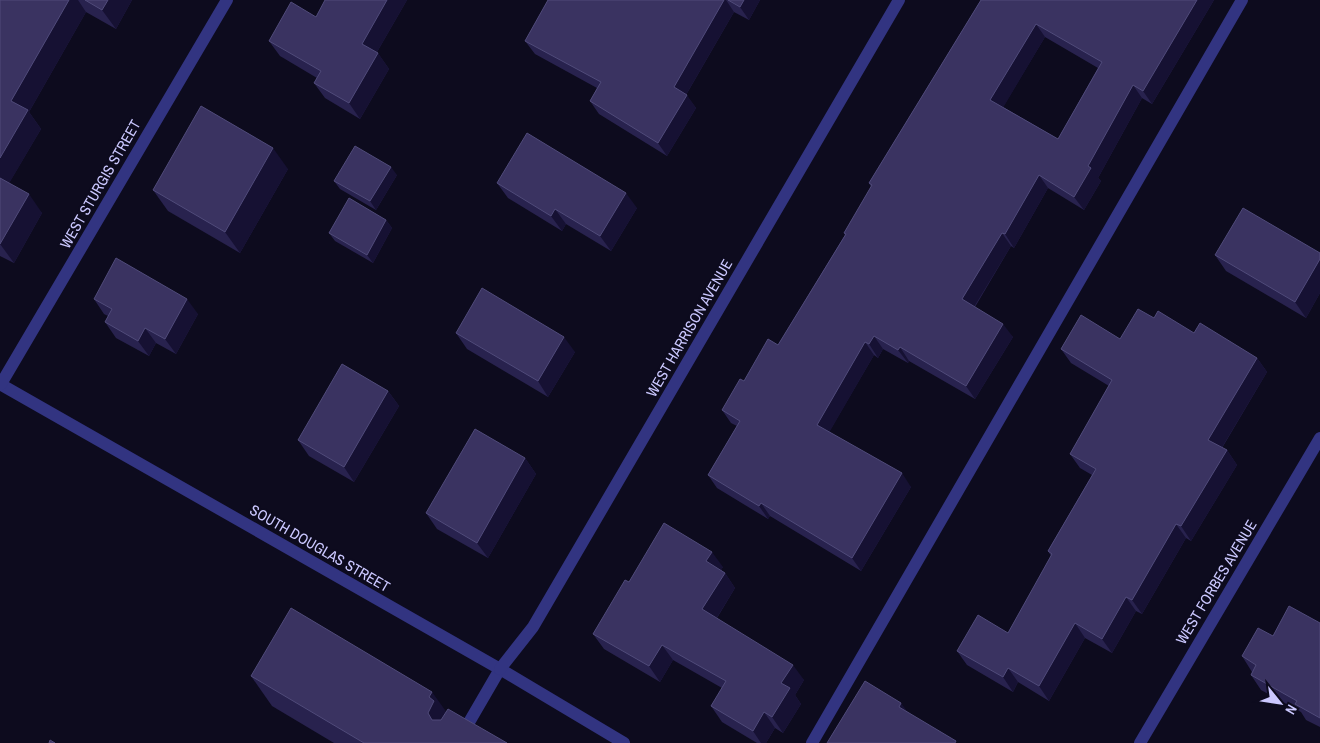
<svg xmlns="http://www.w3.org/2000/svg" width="1320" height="743" viewBox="0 0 1320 743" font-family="'Archivo Narrow',sans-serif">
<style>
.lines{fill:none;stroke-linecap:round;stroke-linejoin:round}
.service{stroke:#323481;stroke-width:12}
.minor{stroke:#323481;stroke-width:12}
.wall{fill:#28224e;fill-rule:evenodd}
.shaded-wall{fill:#161133}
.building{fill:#3a3361;stroke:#504b7a;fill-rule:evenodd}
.labels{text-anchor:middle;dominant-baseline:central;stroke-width:4;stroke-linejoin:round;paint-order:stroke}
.street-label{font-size:15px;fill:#cbc8ff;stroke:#0d0b1e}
</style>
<rect width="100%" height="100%" fill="#0d0b1e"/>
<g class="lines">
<!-- service -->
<g class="service">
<path d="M 457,743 L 500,669"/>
<path d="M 812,743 L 1242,0"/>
</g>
<!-- minor -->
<g class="minor">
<path d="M 0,384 L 500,669 L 624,743"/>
<path d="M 1,384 L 227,0"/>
<path d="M 500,669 L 533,627 L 899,0"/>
<path d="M 1140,743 L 1320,438"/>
</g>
</g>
<!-- wall -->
<g class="wall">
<path d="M 0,0 L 132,0 L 116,29 L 86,12 L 29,112 L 41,129 L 9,183 L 42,213 L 14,263 L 0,256 Z"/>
<path d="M 325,0 L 407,0 L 377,52 L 389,69 L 360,119 L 325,98 L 314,83 L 317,78 L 280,56 L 269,41 L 316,17 Z"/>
<path d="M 548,0 L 760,0 L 749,20 L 734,12 L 686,95 L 696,108 L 667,156 L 599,114 L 590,101 L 597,88 L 535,54 L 525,41 Z"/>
<path d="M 981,0 L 1214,0 L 1152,104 L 1142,98 L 1098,178 L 1101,181 L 1084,210 L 1048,188 L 1014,248 L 1011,246 L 975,307 L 1013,337 L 975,399 L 909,361 L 908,363 L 883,349 L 878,358 L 874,355 L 829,432 L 911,487 L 861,571 L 770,516 L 768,519 L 717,488 L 708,475 L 737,426 L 731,423 L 722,410 L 744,381 L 778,345 L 845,235 L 844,233 L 871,187 L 869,183 ZM 1045,37 L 1098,68 L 1058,139 L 1003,107 Z"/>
<path d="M 288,169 L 240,253 L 168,211 L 153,190 Z"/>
<path d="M 397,175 L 376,210 L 340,189 L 334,181 Z"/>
<path d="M 497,183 L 637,208 L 611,251 L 566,224 L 562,231 L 508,198 Z"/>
<path d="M 386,220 L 392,228 L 373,263 L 335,241 L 329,233 Z"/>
<path d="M 1320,253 L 1320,293 L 1306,318 L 1226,271 L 1215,255 Z"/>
<path d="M 94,299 L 198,314 L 176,354 L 156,343 L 149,356 L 116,338 L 105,322 L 108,316 L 104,314 Z"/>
<path d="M 1154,318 L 1257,358 L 1267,372 L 1222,448 L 1227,450 L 1237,465 L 1191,541 L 1186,538 L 1142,614 L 1136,611 L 1112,653 L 1085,638 L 1049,701 L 1018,682 L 1013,692 L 967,665 L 957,651 L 1008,633 L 1051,556 L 1048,551 L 1092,475 L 1080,468 L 1070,454 L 1109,386 L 1071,363 L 1061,349 L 1120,339 Z"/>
<path d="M 456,333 L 575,352 L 548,397 L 467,349 Z"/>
<path d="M 388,391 L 399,406 L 354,482 L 309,456 L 298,440 Z"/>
<path d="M 525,458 L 536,474 L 488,558 L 437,529 L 426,513 Z"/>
<path d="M 723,567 L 721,570 L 725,573 L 735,588 L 717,618 L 804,680 L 795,695 L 801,704 L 783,733 L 775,728 L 766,743 L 757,743 L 722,722 L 711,706 L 722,688 L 673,660 L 660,682 L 604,649 L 593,634 L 629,582 Z"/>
<path d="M 1320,623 L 1320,727 L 1306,720 L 1301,712 L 1261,690 L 1251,675 L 1252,672 L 1242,656 L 1273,636 Z"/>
<path d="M 251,676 L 446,712 L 507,743 L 334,743 L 272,706 Z"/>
</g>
<!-- shaded-wall -->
<g class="shaded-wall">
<path d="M 69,0 L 78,0 L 86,12 L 29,112 L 41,129 L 4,192 L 0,186 L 0,158 L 11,101 Z"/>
<path d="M 108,0 L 132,0 L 116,29 L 102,10 Z"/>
<path d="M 387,0 L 407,0 L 373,59 L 362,44 Z"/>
<path d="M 724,0 L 726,0 L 734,12 L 683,100 L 674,87 Z"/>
<path d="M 744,0 L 760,0 L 749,20 L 740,7 Z"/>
<path d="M 1197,0 L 1214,0 L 1152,104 L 1143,91 Z"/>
<path d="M 1036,24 L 1045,37 L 1000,113 L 990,100 Z"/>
<path d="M 378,53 L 389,69 L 360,119 L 349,103 Z"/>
<path d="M 1133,85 L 1142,98 L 1098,178 L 1101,181 L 1084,210 L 1074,197 L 1088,166 Z"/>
<path d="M 687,95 L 696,108 L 667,156 L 658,143 Z"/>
<path d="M 273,148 L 288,169 L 240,253 L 225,232 Z"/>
<path d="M 391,167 L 397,175 L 376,210 L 370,201 Z"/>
<path d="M 1039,175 L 1048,188 L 1014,248 L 1005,234 Z"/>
<path d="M 626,193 L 637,208 L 611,251 L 600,236 Z"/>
<path d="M 29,194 L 42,213 L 14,263 L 0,244 Z"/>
<path d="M 555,209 L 566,224 L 562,231 L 551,216 Z"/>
<path d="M 386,220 L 392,228 L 373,263 L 367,255 Z"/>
<path d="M 1002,233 L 1011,246 L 971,312 L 962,299 Z"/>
<path d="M 1320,259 L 1320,293 L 1306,318 L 1295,302 Z"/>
<path d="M 187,299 L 198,314 L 176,354 L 165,339 Z"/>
<path d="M 1003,324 L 1013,337 L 975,399 L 966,386 Z"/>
<path d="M 145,328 L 156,343 L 149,356 L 138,341 Z"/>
<path d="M 874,336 L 883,349 L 878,358 L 869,344 Z"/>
<path d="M 564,337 L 575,352 L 548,397 L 538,381 Z"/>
<path d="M 865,342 L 874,355 L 826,438 L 817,425 Z"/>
<path d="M 900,347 L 909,361 L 908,363 L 898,350 Z"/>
<path d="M 1257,358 L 1267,372 L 1218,454 L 1208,440 Z"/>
<path d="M 388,391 L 399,406 L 354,482 L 344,467 Z"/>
<path d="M 1227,450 L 1237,465 L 1191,541 L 1181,526 Z"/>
<path d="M 525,458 L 536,474 L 488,558 L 477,543 Z"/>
<path d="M 902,473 L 911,487 L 861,571 L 852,558 Z"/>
<path d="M 761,503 L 770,516 L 768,519 L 759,506 Z"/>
<path d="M 1176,524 L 1186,538 L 1142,614 L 1132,600 Z"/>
<path d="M 712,552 L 723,567 L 717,577 L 706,561 Z"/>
<path d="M 725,573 L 735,588 L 713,624 L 702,609 Z"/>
<path d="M 1126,597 L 1136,611 L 1112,653 L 1102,639 Z"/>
<path d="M 1075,623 L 1085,638 L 1049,701 L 1039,686 Z"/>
<path d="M 662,645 L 673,660 L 660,682 L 649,666 Z"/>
<path d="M 793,665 L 804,680 L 795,695 L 801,704 L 783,733 L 772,717 L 781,683 Z"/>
<path d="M 1008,668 L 1018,682 L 1013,692 L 1003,677 Z"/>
<path d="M 432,692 L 453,721 L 432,720 L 428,713 L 429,697 Z"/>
<path d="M 901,703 L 912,718 L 899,707 Z"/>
<path d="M 764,712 L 775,728 L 766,743 L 761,743 L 753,731 Z"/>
</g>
<!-- building -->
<g class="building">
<path d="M 0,0 L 69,0 L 11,101 L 28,110 L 0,158 Z"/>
<path d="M 85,0 L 108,0 L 102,10 Z"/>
<path d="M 325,0 L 387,0 L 362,44 L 378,53 L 349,103 L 314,83 L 321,71 L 269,41 L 291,2 L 316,17 Z"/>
<path d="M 548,0 L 724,0 L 674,87 L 687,95 L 658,143 L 590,101 L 601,82 L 525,41 Z"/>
<path d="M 728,0 L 744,0 L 740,7 Z"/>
<path d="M 981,0 L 1197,0 L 1143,91 L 1133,85 L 1088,166 L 1091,168 L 1074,197 L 1039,175 L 1005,234 L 1002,233 L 962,299 L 1003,324 L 966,386 L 900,347 L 898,350 L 874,336 L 869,344 L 865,342 L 817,425 L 902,473 L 852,558 L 761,503 L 759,506 L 708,475 L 740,421 L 722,410 L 740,379 L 744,381 L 768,339 L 778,345 L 846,234 L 844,233 L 872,185 L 869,183 ZM 1036,24 L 1102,62 L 1058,139 L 990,100 Z"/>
<path d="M 201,106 L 273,148 L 225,232 L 153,190 Z"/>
<path d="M 527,133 L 626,193 L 600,236 L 555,209 L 551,216 L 497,183 Z"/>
<path d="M 355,146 L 391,167 L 370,201 L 334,181 Z"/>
<path d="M 0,178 L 29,194 L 0,244 Z"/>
<path d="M 349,198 L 386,220 L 367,255 L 329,233 Z"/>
<path d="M 1243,208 L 1320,253 L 1320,259 L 1295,302 L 1215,255 Z"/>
<path d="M 116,258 L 187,299 L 165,339 L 145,328 L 138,341 L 105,322 L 112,309 L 94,299 Z"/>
<path d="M 482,288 L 564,337 L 538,381 L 456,333 Z"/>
<path d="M 1138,309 L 1154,318 L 1158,311 L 1194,333 L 1200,323 L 1257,358 L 1208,440 L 1227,450 L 1181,526 L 1176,524 L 1132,600 L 1126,597 L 1102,639 L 1075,623 L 1039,686 L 1008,668 L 1003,677 L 957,651 L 978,615 L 1008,633 L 1052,554 L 1048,551 L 1096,469 L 1070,454 L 1112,380 L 1061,349 L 1081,315 L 1120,339 Z"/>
<path d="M 342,364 L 388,391 L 344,467 L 298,440 Z"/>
<path d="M 475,429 L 525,458 L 477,543 L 426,513 Z"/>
<path d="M 664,523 L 712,552 L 706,561 L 725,573 L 702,609 L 793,665 L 781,683 L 790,688 L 772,717 L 764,712 L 753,731 L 711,706 L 726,681 L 662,645 L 649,666 L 593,634 L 625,580 L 629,582 Z"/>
<path d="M 1289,606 L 1320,623 L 1320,718 L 1295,704 L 1297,701 L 1251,675 L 1256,665 L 1242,656 L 1258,628 L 1273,636 Z"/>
<path d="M 291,608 L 432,692 L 429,697 L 434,701 L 428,713 L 432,720 L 441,720 L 448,709 L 507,743 L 364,743 L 251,676 Z"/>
<path d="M 865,681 L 901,703 L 899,707 L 956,741 L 955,743 L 827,743 Z"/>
<path d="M 50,740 L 55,743 L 49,743 Z"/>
</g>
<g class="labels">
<!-- street labels -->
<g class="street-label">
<text transform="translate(100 184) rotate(-60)">WEST STURGIS STREET</text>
<text transform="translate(689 328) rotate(-60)">WEST HARRISON AVENUE</text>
<text transform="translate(320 548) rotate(30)">SOUTH DOUGLAS STREET</text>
<text transform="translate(1216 582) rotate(-59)">WEST FORBES AVENUE</text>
</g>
</g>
<!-- north arrow -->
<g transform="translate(1280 703) rotate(120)" stroke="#0d0b1e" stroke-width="4" paint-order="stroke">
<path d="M0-4L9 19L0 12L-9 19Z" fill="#cbc8ff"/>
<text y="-8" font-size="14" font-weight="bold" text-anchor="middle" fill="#cbc8ff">N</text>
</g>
</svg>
